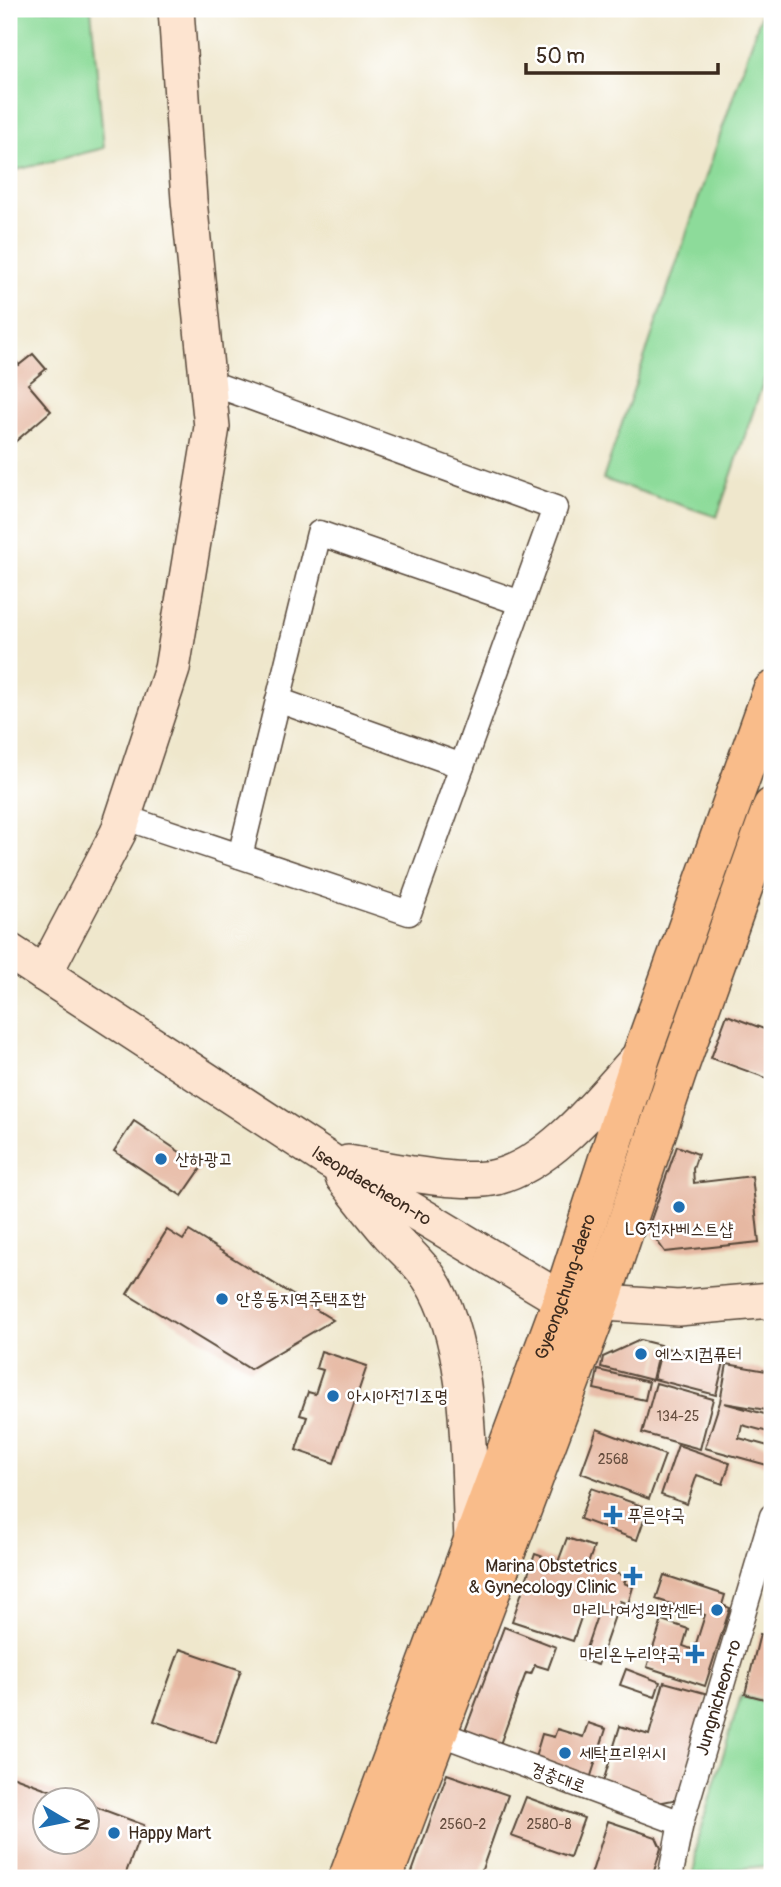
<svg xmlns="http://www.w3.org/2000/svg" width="781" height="1887" viewBox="0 0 781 1887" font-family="Pangolin,'Poor Story',sans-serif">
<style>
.green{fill:#8ddb9a;stroke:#64825c;stroke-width:2}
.building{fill:#e6b8a2}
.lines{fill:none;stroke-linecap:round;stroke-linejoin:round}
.street-casing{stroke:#564638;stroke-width:27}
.secondary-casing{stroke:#564638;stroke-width:38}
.primary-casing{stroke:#564638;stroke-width:41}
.street{stroke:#fff;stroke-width:24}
.secondary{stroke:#fde4d0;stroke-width:35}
.primary{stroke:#f9bc8a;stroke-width:38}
.poi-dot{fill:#1f6fb2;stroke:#fff;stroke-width:2.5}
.labels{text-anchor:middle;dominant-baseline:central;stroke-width:5;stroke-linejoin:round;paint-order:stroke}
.number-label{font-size:14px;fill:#664e3f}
.poi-label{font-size:18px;fill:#3b2a1e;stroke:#fff;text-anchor:start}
.street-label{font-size:18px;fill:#3b2a1e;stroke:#fff}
</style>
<rect width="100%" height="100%" fill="#fff"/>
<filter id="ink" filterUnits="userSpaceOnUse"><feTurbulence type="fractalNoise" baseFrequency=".0143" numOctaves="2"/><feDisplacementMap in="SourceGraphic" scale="14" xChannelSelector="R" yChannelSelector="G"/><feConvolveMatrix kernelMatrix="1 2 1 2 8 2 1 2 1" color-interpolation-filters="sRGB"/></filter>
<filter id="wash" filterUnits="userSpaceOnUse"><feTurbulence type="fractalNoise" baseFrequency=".00686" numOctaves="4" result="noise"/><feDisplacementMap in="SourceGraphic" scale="28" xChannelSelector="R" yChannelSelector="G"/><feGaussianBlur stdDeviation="1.57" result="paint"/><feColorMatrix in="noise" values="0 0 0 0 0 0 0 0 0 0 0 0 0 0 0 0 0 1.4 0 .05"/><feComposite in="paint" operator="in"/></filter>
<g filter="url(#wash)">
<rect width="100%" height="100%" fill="#efe7cc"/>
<!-- green -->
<g class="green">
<path d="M 9,9 L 91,9 L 104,148 L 9,172 Z"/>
<path d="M 763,9 L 772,9 L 772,357 L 717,517 L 603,479 Z"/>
<path d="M 741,1696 L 772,1704 L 772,1865 L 694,1874 L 697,1841 Z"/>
</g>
<g id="blocks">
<!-- building -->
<g class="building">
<path d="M 9,353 L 19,365 L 33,354 L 46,369 L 28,384 L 51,411 L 9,447 Z"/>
<path d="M 727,1015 L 772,1032 L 772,1080 L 711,1058 Z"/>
<path d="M 134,1121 L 202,1167 L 182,1196 L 114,1151 Z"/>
<path d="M 677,1146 L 698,1154 L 693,1169 L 694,1183 L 752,1176 L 759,1242 L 665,1252 L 648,1228 Z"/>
<path d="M 167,1230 L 183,1240 L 189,1231 L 333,1320 L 250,1369 L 127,1294 Z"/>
<path d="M 640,1340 L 660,1345 L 652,1380 L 601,1367 L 603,1357 Z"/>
<path d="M 662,1347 L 724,1362 L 716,1395 L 654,1379 Z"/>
<path d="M 321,1351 L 367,1366 L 334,1463 L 296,1450 L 307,1417 L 300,1415 L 308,1392 L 315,1394 L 323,1370 L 316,1368 Z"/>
<path d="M 727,1364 L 772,1372 L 772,1411 L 724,1403 L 772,1416 L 772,1433 L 742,1425 L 739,1438 L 772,1447 L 767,1465 L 705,1448 L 720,1402 Z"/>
<path d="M 598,1370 L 649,1382 L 645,1400 L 594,1389 Z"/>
<path d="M 656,1383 L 713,1399 L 700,1449 L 642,1433 Z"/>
<path d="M 597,1429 L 665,1455 L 649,1499 L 581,1473 Z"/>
<path d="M 678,1445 L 730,1463 L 723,1484 L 697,1475 L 687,1504 L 661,1495 Z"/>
<path d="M 591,1488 L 648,1508 L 637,1540 L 580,1519 Z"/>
<path d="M 567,1538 L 594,1547 L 588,1564 L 627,1577 L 624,1583 L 633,1587 L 628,1604 L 620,1601 L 598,1665 L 582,1660 L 597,1616 L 583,1612 L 573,1641 L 512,1621 L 535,1554 L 558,1562 Z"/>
<path d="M 664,1575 L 725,1595 L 722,1605 L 730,1608 L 705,1686 L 647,1667 L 662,1620 L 688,1629 L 683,1646 L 694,1650 L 705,1615 L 656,1599 Z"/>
<path d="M 504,1627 L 556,1647 L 548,1669 L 535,1665 L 531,1674 L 526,1673 L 499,1747 L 464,1734 Z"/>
<path d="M 772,1629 L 772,1701 L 745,1694 L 760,1634 L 769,1636 Z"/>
<path d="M 180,1649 L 241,1670 L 216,1743 L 154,1721 Z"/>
<path d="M 626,1669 L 660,1682 L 655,1697 L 620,1685 Z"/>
<path d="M 664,1682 L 708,1694 L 678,1799 L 653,1804 L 601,1789 L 620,1726 L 649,1735 Z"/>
<path d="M 588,1723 L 606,1729 L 590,1779 L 534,1761 L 542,1734 L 554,1737 L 557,1729 L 583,1737 Z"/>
<path d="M 447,1774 L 508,1795 L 479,1878 L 410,1878 Z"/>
<path d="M 9,1775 L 74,1799 L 46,1800 L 46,1842 L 88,1842 L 88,1804 L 144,1825 L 124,1878 L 9,1878 Z"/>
<path d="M 526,1797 L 584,1818 L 570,1857 L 511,1836 Z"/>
<path d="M 608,1821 L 656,1837 L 661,1848 L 652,1878 L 590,1878 Z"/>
</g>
</g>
</g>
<g filter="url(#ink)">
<use href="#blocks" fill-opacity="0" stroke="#564638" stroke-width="2"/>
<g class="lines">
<defs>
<g id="street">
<path d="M 278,700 L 462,766"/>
<path d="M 123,817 L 409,913 L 555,508 L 208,382"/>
<path d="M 240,856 L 319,533 L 521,603"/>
<path d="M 436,1732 L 681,1823"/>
<path id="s1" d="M 670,1878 L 681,1823 L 772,1516"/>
</g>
<g id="secondary">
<path id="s2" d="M 9,951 L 330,1161 L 562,1300 L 678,1308 L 772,1300"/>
<path d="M 44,974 L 118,833 L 172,669 L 212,427 L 189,200 L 176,9"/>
<path d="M 348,1163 C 386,1169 461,1186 497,1177 C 554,1162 604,1095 642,1054"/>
<path d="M 343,1177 C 359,1197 374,1217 390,1235 C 403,1249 420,1263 430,1279 C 472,1344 468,1463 472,1540"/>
</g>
<g id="primary">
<path id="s3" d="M 348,1878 L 562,1300 L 642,1054 L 772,691"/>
<path d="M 383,1878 L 600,1303 L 677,1073 L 772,807"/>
</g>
</defs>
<!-- street casing -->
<use href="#street" class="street-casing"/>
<!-- secondary casing -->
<use href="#secondary" class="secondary-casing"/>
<!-- primary casing -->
<use href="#primary" class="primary-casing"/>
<!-- street -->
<use href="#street" class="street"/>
<!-- secondary -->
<use href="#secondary" class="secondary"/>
<!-- primary -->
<use href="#primary" class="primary"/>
</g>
</g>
<!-- markers -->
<g class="poi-dot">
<circle cx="161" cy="1159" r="7"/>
<circle cx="679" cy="1207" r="7"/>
<circle cx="222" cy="1299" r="7"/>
<circle cx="641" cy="1354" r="7"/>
<circle cx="333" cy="1396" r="7"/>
<path d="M609.5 1504.5h7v7h7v7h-7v7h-7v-7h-7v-7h7z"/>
<path d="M629.5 1565.5h7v7h7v7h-7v7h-7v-7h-7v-7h7z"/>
<circle cx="717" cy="1610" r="7"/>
<path d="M691.5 1643.5h7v7h7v7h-7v7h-7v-7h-7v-7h7z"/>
<circle cx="565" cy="1753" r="7"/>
<circle cx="114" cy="1833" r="7"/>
</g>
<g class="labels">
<!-- number labels -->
<g class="number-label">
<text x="678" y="1416">134-25</text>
<text x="613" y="1459">2568</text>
<text x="463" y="1824">2560-2</text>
<text x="549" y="1824">2580-8</text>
</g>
<!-- poi labels -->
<g class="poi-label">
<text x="175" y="1159">산하광고</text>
<text x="679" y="1229" text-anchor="middle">LG전자베스트샵</text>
<text x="236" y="1299">안흥동지역주택조합</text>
<text x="655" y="1354">에스지컴퓨터</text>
<text x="347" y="1396">아시아전기조명</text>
<text x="627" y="1515">푸른약국</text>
<text x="617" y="1566" text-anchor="end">Marina Obstetrics<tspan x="617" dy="21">&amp; Gynecology Clinic</tspan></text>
<text x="703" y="1610" text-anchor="end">마리나여성의학센터</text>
<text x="681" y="1654" text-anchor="end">마리온누리약국</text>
<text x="579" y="1753">세탁프리워시</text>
<text x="128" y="1833">Happy Mart</text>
</g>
<!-- street labels -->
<g class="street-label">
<text stroke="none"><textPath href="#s2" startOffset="432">Iseopdaecheon-ro</textPath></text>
<text stroke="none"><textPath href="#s3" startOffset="630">Gyeongchung-daero</textPath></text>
<text stroke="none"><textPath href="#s1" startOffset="187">Jungnicheon-ro</textPath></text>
<text transform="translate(558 1778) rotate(20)">경충대로</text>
</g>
</g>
<!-- margin -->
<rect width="781" height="1887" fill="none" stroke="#fff" stroke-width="35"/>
<!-- north arrow -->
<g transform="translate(66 1821) rotate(100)"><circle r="33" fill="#ffffff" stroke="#b1aaa5" stroke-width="2"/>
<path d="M0-5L12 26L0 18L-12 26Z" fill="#1f6fb2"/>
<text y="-10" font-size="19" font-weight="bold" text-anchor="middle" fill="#3b2a1e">N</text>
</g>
<!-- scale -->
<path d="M526 63v10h192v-10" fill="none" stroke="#3b2a1e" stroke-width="3.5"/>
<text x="536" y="63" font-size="21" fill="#3b2a1e" stroke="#ffffff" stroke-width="5" paint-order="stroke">50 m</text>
</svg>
